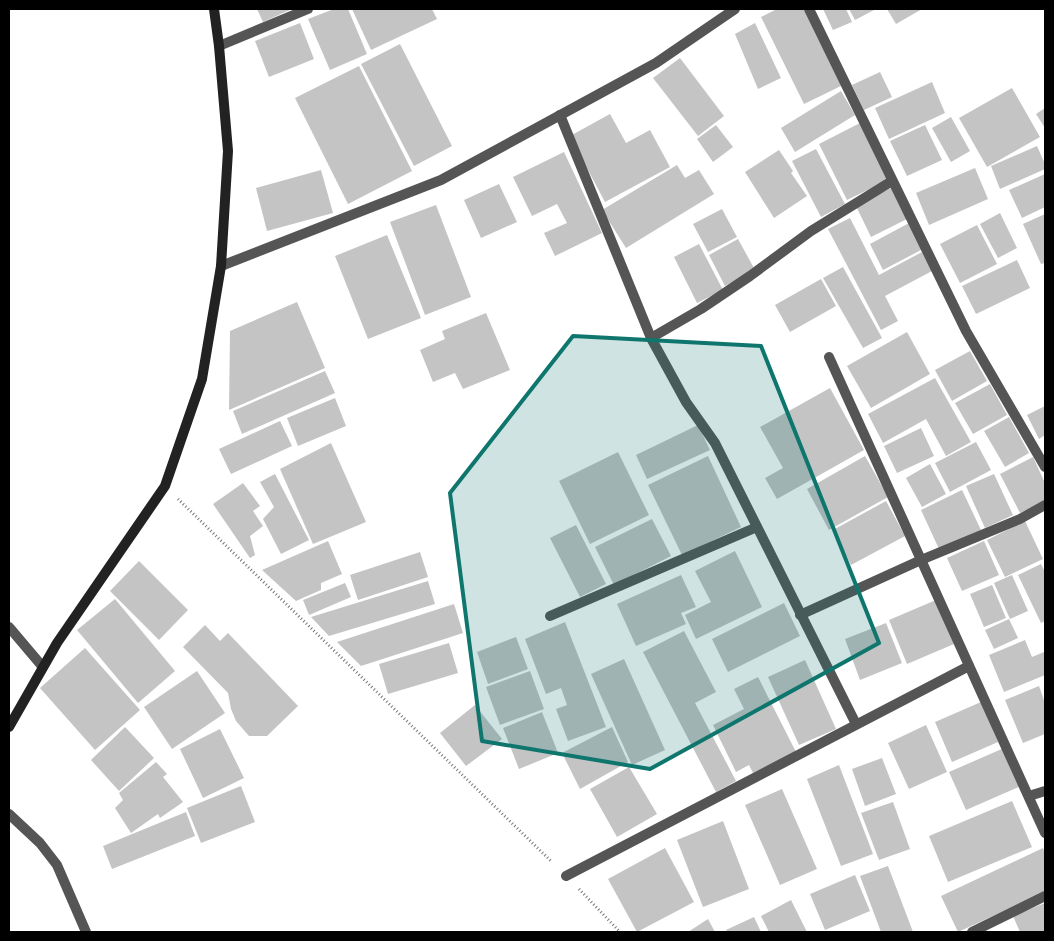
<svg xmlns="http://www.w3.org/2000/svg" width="1054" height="941" viewBox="0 0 1054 941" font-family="Overpass,sans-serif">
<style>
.building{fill:#c4c4c4}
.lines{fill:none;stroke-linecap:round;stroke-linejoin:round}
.path{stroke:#777;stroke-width:3;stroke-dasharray:1 2.5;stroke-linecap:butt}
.street{stroke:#555;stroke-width:10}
.secondary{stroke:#222;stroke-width:10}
.marked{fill:#0f766e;fill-opacity:0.2;stroke:#0f766e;stroke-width:4;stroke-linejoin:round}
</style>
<rect width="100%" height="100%" fill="#fff"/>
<!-- building -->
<g class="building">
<path d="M 257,9 L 292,9 L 263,22 Z"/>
<path d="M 334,9 L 348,9 L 367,54 L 330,70 L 308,19 Z"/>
<path d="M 352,9 L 432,9 L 437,19 L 371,50 Z"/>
<path d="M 777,9 L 805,9 L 843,85 L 804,104 L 761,17 Z"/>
<path d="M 823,9 L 846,9 L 852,22 L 833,30 Z"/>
<path d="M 849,9 L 876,9 L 855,20 Z"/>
<path d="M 887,9 L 922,9 L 896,24 Z"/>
<path d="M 300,23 L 314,59 L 269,77 L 255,41 Z"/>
<path d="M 755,23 L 781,78 L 758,89 L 735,34 Z"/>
<path d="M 400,44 L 452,146 L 414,166 L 361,64 Z"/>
<path d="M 680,58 L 724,116 L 698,136 L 653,78 Z"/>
<path d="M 359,66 L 412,171 L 348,204 L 295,98 Z"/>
<path d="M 880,72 L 892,97 L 864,110 L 852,85 Z"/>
<path d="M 932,82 L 945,113 L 889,139 L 875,108 Z"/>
<path d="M 1012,88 L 1040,137 L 987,167 L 959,118 Z"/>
<path d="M 841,91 L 855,115 L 795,152 L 781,128 Z"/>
<path d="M 1045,108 L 1045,128 L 1036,114 Z"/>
<path d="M 610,114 L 626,143 L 650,130 L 670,167 L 605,202 L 570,136 Z"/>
<path d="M 951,117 L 970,151 L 951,162 L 932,128 Z"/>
<path d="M 860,123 L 888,180 L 847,200 L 819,144 Z"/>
<path d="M 716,125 L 733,147 L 713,162 L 697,139 Z"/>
<path d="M 925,125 L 942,160 L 907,176 L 890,141 Z"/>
<path d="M 1037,146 L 1045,164 L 1045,169 L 1000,189 L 991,166 Z"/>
<path d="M 816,149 L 845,204 L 821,217 L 792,161 Z"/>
<path d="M 779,150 L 793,171 L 791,173 L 807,196 L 774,218 L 745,172 Z"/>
<path d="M 564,152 L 602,233 L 555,256 L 544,233 L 567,223 L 557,204 L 532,216 L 513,177 Z"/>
<path d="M 677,165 L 685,178 L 699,170 L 714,194 L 626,248 L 602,210 Z"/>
<path d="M 975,168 L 988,199 L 929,225 L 916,193 Z"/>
<path d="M 321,170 L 333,213 L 267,231 L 256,188 Z"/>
<path d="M 1045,174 L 1045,207 L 1022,218 L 1009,190 Z"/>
<path d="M 499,184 L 517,222 L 481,238 L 464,200 Z"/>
<path d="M 893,187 L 909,218 L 871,237 L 856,206 Z"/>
<path d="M 436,205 L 471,297 L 425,315 L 390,222 Z"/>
<path d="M 722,209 L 737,237 L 708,252 L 693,224 Z"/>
<path d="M 1000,213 L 1017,248 L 998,258 L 980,224 Z"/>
<path d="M 1045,214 L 1045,263 L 1041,264 L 1023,224 Z"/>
<path d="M 850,218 L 879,275 L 922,252 L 932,271 L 885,296 L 898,321 L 881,330 L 828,229 Z"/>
<path d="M 909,223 L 923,249 L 883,270 L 870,244 Z"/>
<path d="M 977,225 L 997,264 L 960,283 L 940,244 Z"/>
<path d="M 387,235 L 421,318 L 368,339 L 335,256 Z"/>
<path d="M 738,239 L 755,270 L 725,286 L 709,255 Z"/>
<path d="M 699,244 L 723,290 L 697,303 L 674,257 Z"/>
<path d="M 1017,260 L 1030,288 L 976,314 L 962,286 Z"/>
<path d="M 843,267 L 882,338 L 863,348 L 823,278 Z"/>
<path d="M 821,279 L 836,306 L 790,332 L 775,305 Z"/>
<path d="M 297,302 L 325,368 L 229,410 L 230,331 Z"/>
<path d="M 486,313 L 510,370 L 463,389 L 455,373 L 433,382 L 420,350 L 445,339 L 442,331 Z"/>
<path d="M 907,332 L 930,374 L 871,408 L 847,366 Z"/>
<path d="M 970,351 L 987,381 L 952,401 L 935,370 Z"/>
<path d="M 325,371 L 335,393 L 242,434 L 233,411 Z"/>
<path d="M 935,378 L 971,442 L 946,456 L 926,419 L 883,443 L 868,414 Z"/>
<path d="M 990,384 L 1007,415 L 973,434 L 955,403 Z"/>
<path d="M 830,388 L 864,450 L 777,499 L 765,478 L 783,468 L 760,427 Z"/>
<path d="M 335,398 L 346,426 L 298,446 L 287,418 Z"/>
<path d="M 1045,406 L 1045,435 L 1039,439 L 1027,415 Z"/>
<path d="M 1009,417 L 1029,453 L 1005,467 L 984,431 Z"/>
<path d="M 280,421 L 292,446 L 231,474 L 219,449 Z"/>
<path d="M 698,425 L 710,450 L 647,479 L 636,455 Z"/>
<path d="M 921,428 L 934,456 L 897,473 L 884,446 Z"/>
<path d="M 976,442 L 991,470 L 950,492 L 935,463 Z"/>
<path d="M 331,443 L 366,522 L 313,544 L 280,469 Z"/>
<path d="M 618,452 L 649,515 L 590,544 L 559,481 Z"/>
<path d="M 708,456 L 741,527 L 682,555 L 648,485 Z"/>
<path d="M 865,456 L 888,497 L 829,530 L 807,489 Z"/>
<path d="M 1033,457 L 1045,483 L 1045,500 L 1020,513 L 1000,474 Z"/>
<path d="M 930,464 L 946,494 L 922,507 L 906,478 Z"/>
<path d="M 275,474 L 309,540 L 281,554 L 263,519 L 274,507 L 260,482 Z"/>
<path d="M 994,474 L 1013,515 L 985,528 L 966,486 Z"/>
<path d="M 243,483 L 260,506 L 253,511 L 263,526 L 250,536 L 255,555 L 250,558 L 213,504 Z"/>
<path d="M 962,490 L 981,530 L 939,549 L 921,510 Z"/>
<path d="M 886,501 L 905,536 L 851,565 L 833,530 Z"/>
<path d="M 652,519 L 671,556 L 614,585 L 595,547 Z"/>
<path d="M 1025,521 L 1043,559 L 1005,577 L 987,540 Z"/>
<path d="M 576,525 L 606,584 L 580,597 L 550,538 Z"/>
<path d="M 328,541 L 342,574 L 321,583 L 321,590 L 296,601 L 262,570 Z"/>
<path d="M 984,541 L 999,575 L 962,591 L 947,558 Z"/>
<path d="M 735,551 L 762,607 L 696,639 L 685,615 L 711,602 L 695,571 Z"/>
<path d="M 420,552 L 428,577 L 358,600 L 350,575 Z"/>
<path d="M 139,561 L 188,610 L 159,640 L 110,591 Z"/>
<path d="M 1041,564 L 1045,572 L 1045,621 L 1041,623 L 1018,575 Z"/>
<path d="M 681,575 L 696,607 L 681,613 L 686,624 L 636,646 L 617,604 Z"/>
<path d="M 1012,575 L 1028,611 L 1010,619 L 994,583 Z"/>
<path d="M 428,581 L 435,604 L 329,636 L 311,617 Z"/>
<path d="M 345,583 L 351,597 L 309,615 L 303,600 Z"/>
<path d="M 992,585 L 1006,618 L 984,627 L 970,594 Z"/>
<path d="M 115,599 L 175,671 L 138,703 L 77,630 Z"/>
<path d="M 936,600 L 954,644 L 907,664 L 889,620 Z"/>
<path d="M 784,603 L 800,636 L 728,672 L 712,639 Z"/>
<path d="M 454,604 L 463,633 L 361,666 L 337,642 Z"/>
<path d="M 1009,619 L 1018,638 L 994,649 L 985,630 Z"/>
<path d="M 565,622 L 606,727 L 568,741 L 556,709 L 567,705 L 561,688 L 546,694 L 525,639 Z"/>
<path d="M 886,623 L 902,663 L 860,680 L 845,639 Z"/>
<path d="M 205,625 L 220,641 L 228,633 L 298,706 L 267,736 L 249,736 L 236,721 L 231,709 L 228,693 L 183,647 Z"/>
<path d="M 684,631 L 716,692 L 695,703 L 736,781 L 716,792 L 643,652 Z"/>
<path d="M 516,637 L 528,669 L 488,684 L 477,652 Z"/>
<path d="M 1025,640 L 1032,657 L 1044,652 L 1045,675 L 1004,692 L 989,655 Z"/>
<path d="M 449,643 L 458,673 L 388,694 L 379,664 Z"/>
<path d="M 85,648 L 140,710 L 95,750 L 40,688 Z"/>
<path d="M 624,659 L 665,750 L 632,765 L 591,674 Z"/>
<path d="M 805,660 L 836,729 L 799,745 L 768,677 Z"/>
<path d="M 197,671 L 225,713 L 172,749 L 144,707 Z"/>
<path d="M 530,671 L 544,709 L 500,725 L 486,687 Z"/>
<path d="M 758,677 L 796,752 L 753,773 L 749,765 L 736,772 L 713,725 L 744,709 L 734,689 Z"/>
<path d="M 1039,686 L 1045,703 L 1045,734 L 1023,743 L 1005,700 Z"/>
<path d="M 981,702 L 998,742 L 952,762 L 935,722 Z"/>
<path d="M 475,705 L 502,739 L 466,766 L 440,733 Z"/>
<path d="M 542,712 L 558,753 L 519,769 L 503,728 Z"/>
<path d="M 926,725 L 947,772 L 909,789 L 888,743 Z"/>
<path d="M 125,727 L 154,758 L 119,791 L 91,760 Z"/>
<path d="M 612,727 L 628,762 L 580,789 L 562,753 Z"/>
<path d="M 220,729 L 244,778 L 203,798 L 180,749 Z"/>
<path d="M 1004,748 L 1021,786 L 966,810 L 949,772 Z"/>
<path d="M 882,758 L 896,794 L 865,806 L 852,769 Z"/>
<path d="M 156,762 L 167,774 L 163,777 L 183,802 L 160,818 L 158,814 L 131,833 L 115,808 L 123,800 L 119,793 Z"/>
<path d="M 839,765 L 873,854 L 841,866 L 807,779 Z"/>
<path d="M 629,767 L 657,814 L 617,837 L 590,789 Z"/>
<path d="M 241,786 L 255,822 L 201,843 L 187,808 Z"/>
<path d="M 782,789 L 817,869 L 780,885 L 745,805 Z"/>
<path d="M 1012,801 L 1032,847 L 948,882 L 929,836 Z"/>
<path d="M 893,802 L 910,849 L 879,860 L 861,813 Z"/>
<path d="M 186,812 L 195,836 L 112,869 L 103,846 Z"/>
<path d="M 723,821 L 749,889 L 703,907 L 677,840 Z"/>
<path d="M 665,848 L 694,902 L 637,932 L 608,879 Z"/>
<path d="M 1043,848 L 1045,853 L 1045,892 L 958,932 L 941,896 Z"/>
<path d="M 888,866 L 913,932 L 881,932 L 860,876 Z"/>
<path d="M 855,875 L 870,911 L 825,930 L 810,894 Z"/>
<path d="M 791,900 L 807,932 L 769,932 L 761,916 Z"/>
<path d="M 1045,903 L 1045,932 L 1020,932 L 1013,916 Z"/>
<path d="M 754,917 L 761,932 L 727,932 L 726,930 Z"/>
<path d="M 708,919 L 715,932 L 688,932 Z"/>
</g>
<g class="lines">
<!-- path -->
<g class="path">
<path d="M 178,499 L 552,862"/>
<path d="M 579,889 L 620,932"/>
</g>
<!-- street -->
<g class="street">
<path d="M 809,9 L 966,331 L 1045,467"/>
<path d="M 219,46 L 308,9"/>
<path d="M 560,115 L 651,338 L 686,402 L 715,443 L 856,724"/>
<path d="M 221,266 L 441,180 L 656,63 L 735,9"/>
<path d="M 651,338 L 701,309 L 750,276 L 811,231 L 892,181"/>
<path d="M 829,357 L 1045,833"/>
<path d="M 800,615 L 921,560 L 1020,519 L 1045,505"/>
<path d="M 550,616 L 757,527"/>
<path d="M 9,627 L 42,666"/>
<path d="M 1029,796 L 1045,791"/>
<path d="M 9,814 L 40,843 L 57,865 L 86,932"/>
<path d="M 566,876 L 969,666"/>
<path d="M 972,932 L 1045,896"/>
</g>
<!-- secondary -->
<path class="secondary" d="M 9,727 L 57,643 L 165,486 L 202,379 L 221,266 L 228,151 L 219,46 L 214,9"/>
</g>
<!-- marked area -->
<path class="marked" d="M 573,336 L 761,346 L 879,643 L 650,769 L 482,741 L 450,493 Z"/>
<!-- border -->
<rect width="1054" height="941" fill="none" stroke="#000000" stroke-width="20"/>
</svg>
